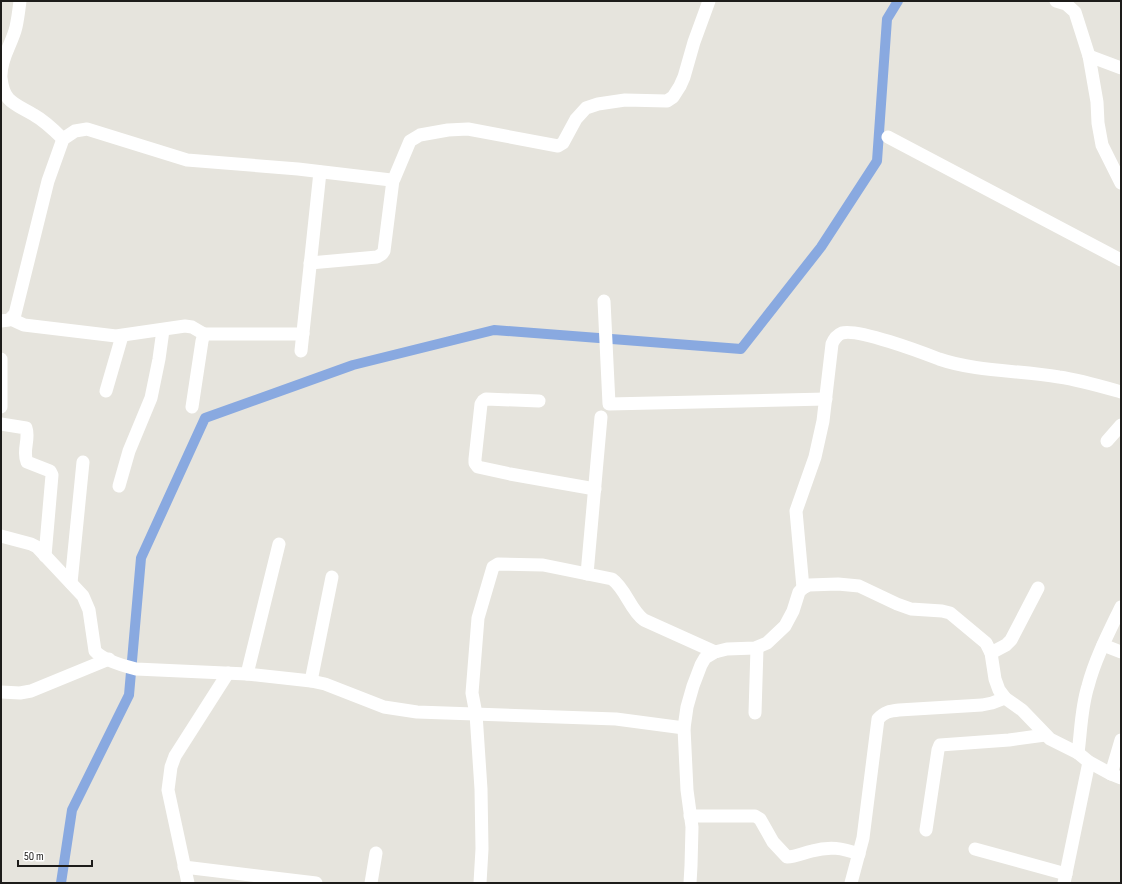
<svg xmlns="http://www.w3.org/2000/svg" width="1122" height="884" viewBox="0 0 1122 884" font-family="'Sofia Sans Condensed',sans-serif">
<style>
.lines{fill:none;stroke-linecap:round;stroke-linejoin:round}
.canal{stroke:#89a9e0;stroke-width:10}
.minor{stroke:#fff;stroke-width:13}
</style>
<rect width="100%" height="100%" fill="#e6e4dd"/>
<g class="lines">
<!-- canal -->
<path class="canal" d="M 61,883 L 72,810 L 129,695 L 141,558 L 205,418 L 353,365 L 494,330 L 741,349 L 821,247 L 877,161 L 887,19 L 898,1"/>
<!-- minor -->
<g class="minor">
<path d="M 1056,1 L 1066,4 L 1075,12 L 1089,56 L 1097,102 L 1098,123 L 1102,145 L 1121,183"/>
<path d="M 1089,56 L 1121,68"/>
<path d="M 1,75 C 1,57 12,44 16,27 C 18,18 19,9 20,1"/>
<path d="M 1,78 C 4,103 14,103 34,115 C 45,121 54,130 63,139"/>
<path d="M 888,137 L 1121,260"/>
<path d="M 310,263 L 377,257 L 382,254 L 384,251 L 393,180"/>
<path d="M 604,301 L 609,404 L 826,399"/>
<path d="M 11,319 L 24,325 L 116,336 L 185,326 L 192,327 L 204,334"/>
<path d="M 1,321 L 9,320 L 15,314 L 48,181 L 63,139 L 75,131 L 87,129 L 187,160 L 298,169 L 391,180 L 394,179 L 410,141 L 420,135 L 448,130 L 468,129 L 558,146 L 563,143 L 576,119 L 586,108 L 598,104 L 625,100 L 667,101 L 673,97 L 680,86 L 684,77 L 694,42 L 709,1"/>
<path d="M 301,351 L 320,172"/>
<path d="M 1,359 L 1,407"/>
<path d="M 106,391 L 122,336"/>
<path d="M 539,401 L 486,399 L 483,401 L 481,404 L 475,459 L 475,463 L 478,467 L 510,474 L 595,489"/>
<path d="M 192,407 L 202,341 L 204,334 L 303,334"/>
<path d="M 1,424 L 26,428 C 30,439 22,451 27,462 L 50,471 L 52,475 L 45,556"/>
<path d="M 1107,441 L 1121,425"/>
<path d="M 119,486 L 129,451 L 151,398 L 159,359 L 163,330"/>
<path d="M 1,536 L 31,544 L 37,547 L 83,596 L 89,610 L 95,651 C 103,660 124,666 136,669 L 247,674 L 311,681 L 325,684 L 384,707 L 417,712 L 616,719 L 684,728"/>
<path d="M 587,574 L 601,417"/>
<path d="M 71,583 L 83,462"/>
<path d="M 803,588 L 796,511 L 815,457 L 823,421 L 832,344 C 834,339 837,335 842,333 C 857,328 921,352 939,359 C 977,372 1019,370 1059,377 C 1080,380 1100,386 1121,392"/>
<path d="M 1103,645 L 1121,652"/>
<path d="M 991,653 L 1006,645 L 1011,640 L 1038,588"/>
<path d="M 247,674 L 279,544"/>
<path d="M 311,681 L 332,577"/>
<path d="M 1,692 L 20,693 L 31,691 L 109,659"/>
<path d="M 755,713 L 757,648"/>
<path d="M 1078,753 C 1081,731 1081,708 1088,686 C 1095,659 1109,632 1121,607"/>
<path d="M 1111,774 L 1121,740"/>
<path d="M 690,816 L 755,816 L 760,819 L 773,842 L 787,857 C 796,857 803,853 812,851 C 830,846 842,848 859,854"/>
<path d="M 926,830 L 938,750 L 940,745 L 1009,740 L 1045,735"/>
<path d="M 975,849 L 1066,874"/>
<path d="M 184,867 L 316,883"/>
<path d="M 188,883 L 168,790 L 171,767 L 175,756 L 228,673"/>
<path d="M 371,883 L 376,853"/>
<path d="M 480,883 L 482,849 L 481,789 L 476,714 L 472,693 L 478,618 L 493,567 L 498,564 L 543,565 L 612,579 C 626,589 630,610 644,620 L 715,652"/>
<path d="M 690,883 L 691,866 L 692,827 L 687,790 L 684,728 L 687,707 L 693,686 L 701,665 L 705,658 L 715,652 L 727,649 L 755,648 L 767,643 L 785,626 L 793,611 L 799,592 L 803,588 L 809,585 L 838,584 L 859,586 L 897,604 L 911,609 L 942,611 L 950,613 L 986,643 L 991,653 L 995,679 L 999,690 L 1005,698 L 1022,710 L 1050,739 L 1078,753 L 1089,762 L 1111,774 L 1121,778"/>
<path d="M 851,883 L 863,838 L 878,719 C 884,712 890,711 899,710 L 982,705 L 992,703 L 1005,698"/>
<path d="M 1064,883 L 1089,762"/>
</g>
</g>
<!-- border -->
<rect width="1122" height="884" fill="none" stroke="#1d1c1a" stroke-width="4"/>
<!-- scale -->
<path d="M18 860v6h74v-6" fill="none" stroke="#1d1c1a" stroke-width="2"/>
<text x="24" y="860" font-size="12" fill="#1d1c1a" stroke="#ffffff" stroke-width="3" paint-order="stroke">50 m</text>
</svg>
